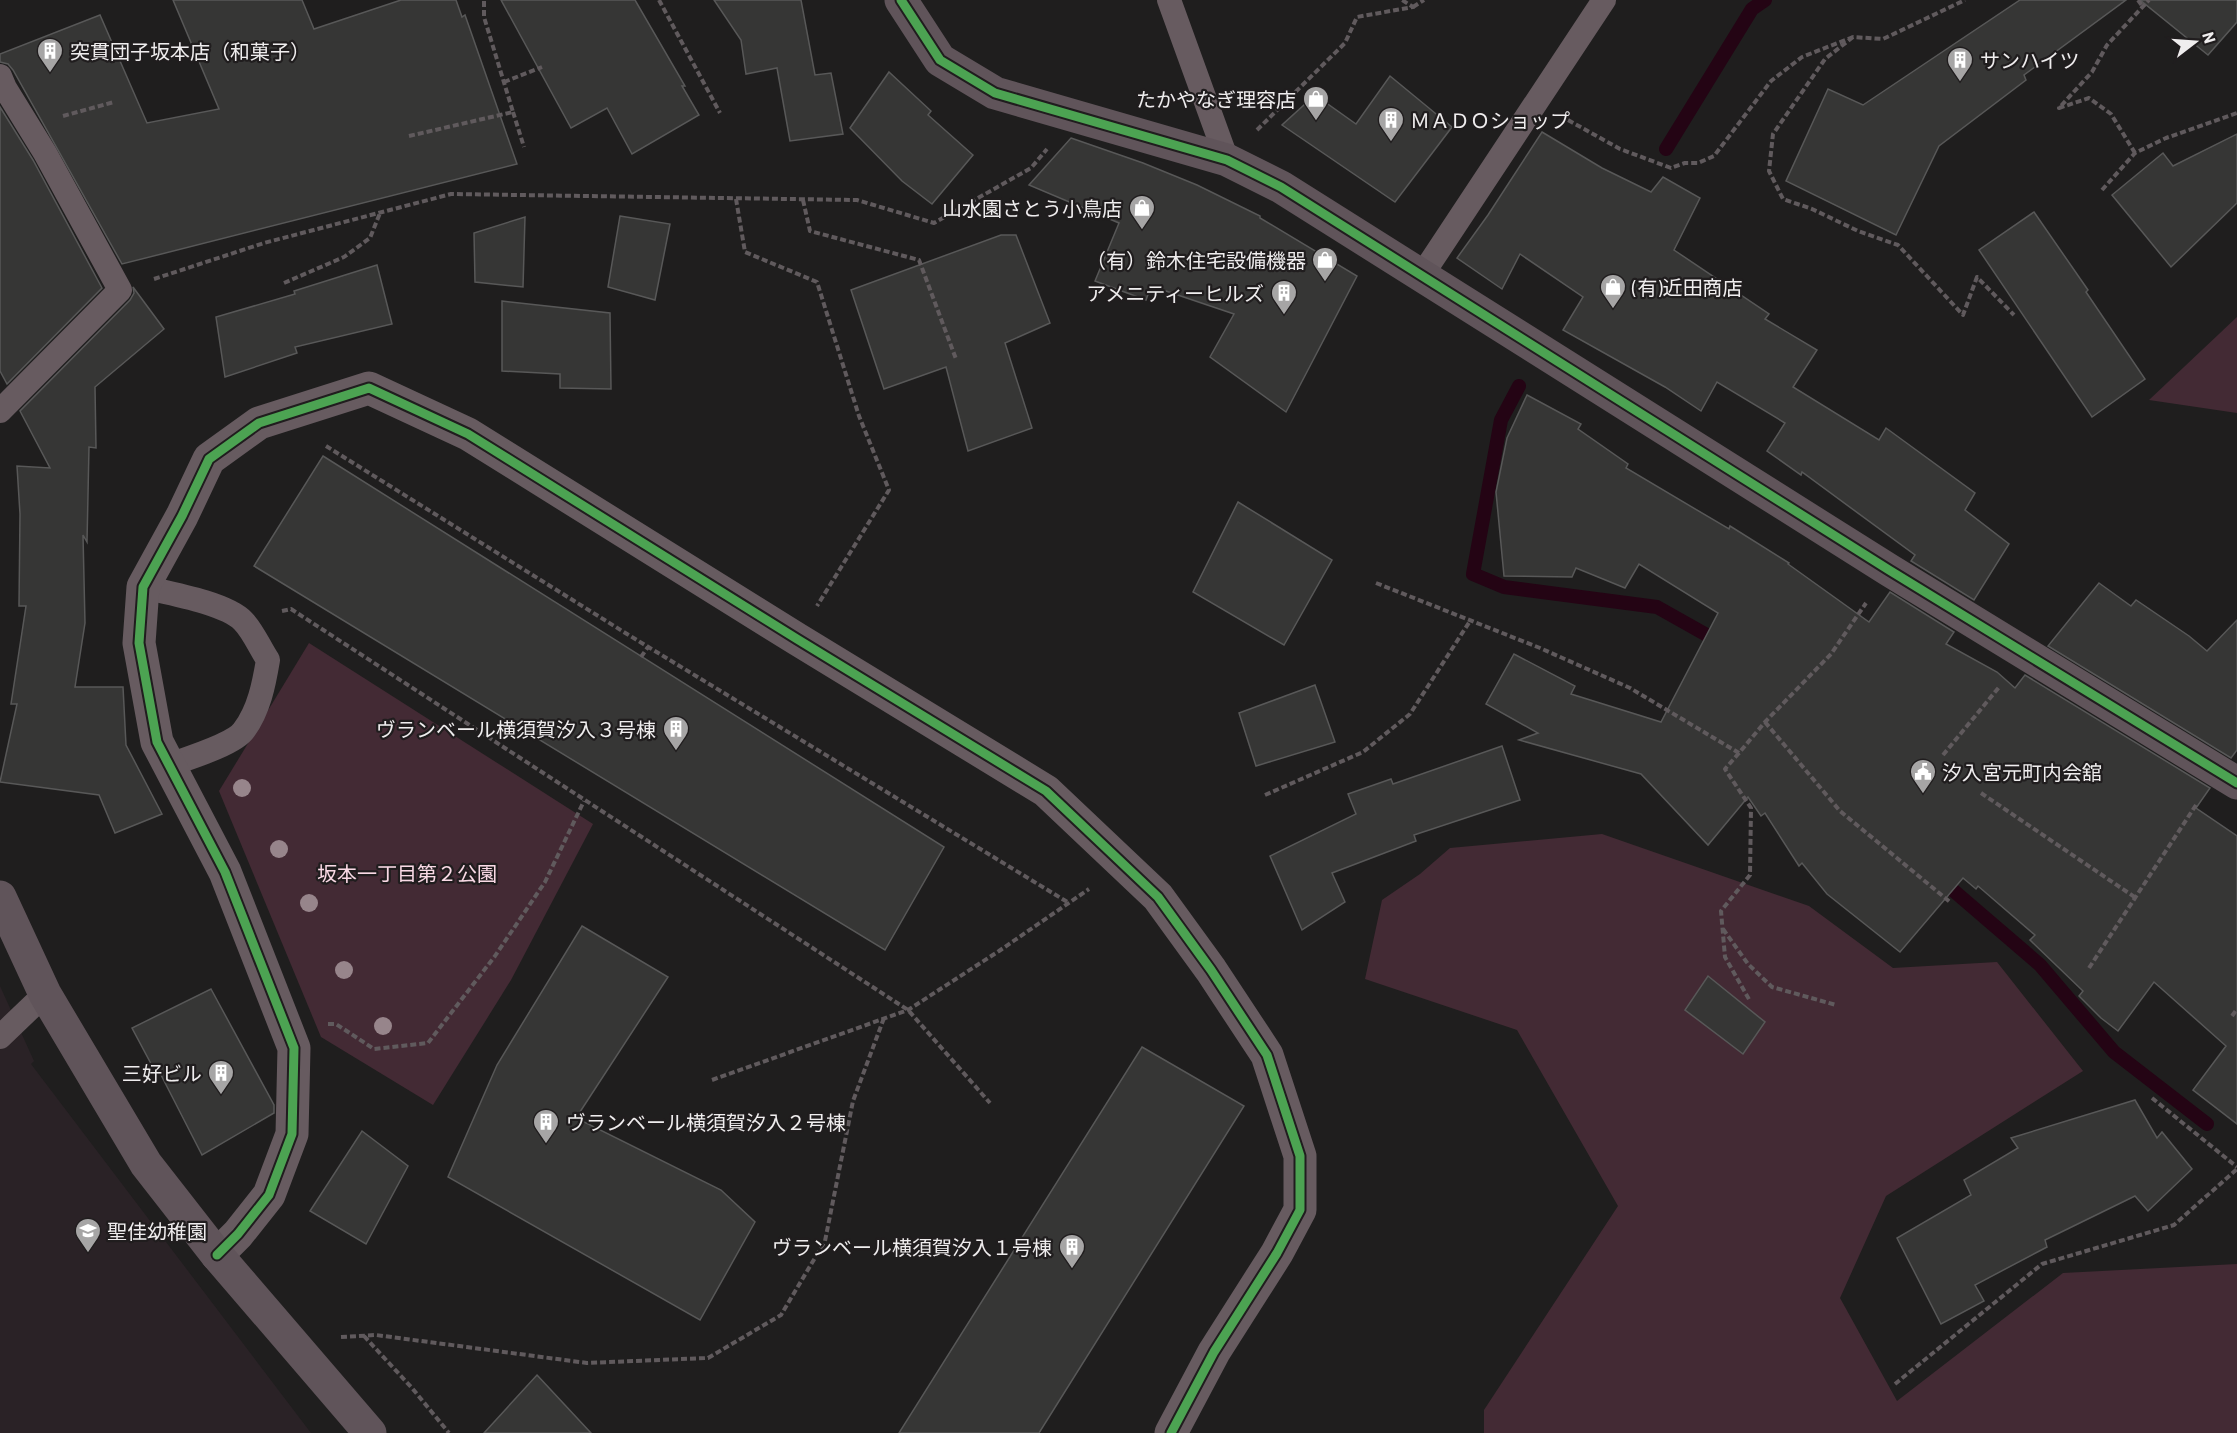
<svg xmlns="http://www.w3.org/2000/svg" width="2237" height="1433" viewBox="0 0 2237 1433" font-family="Barlow,'Noto Sans JP',sans-serif">
<style>
.built{fill:#2a2226}
.green{fill:#432a34}
.lines{fill:none;stroke-linecap:round;stroke-linejoin:round}
.stream{stroke:#240414;stroke-width:14}
.building{fill:#363635;stroke:#585858;stroke-width:1.5}
.path{stroke:#605a5d;stroke-width:4;stroke-dasharray:6 3;stroke-linecap:butt}
.lane{stroke:#675b60;stroke-width:24}
.street{stroke:#675b60;stroke-width:33}
.secondary{stroke:#60545a;stroke-width:33}
.cycleway-casing{stroke:#201d1e;stroke-width:13}
.cycleway{stroke:#4ca352;stroke-width:9}
.tree{fill:#97858b}
.labels{text-anchor:middle;dominant-baseline:central;stroke-width:4.5;stroke-linejoin:round;paint-order:stroke}
.poi-label{font-size:20px;fill:#efedee;stroke:#201d1e;text-anchor:start}
.park-label{font-size:20px;fill:#f9d9e5;stroke:#201d1e}
</style>
<rect width="100%" height="100%" fill="#1f1e1e"/>
<!-- built -->
<path class="built" d="M 0,986 L 34,1061 L 31,1064 L 311,1433 L 0,1433 Z"/>
<!-- green -->
<g class="green">
<path d="M 2237,317 L 2237,413 L 2149,400 Z"/>
<path d="M 309,643 L 593,824 L 511,980 L 433,1105 L 321,1037 L 219,791 Z"/>
<path d="M 1602,834 L 1809,906 L 1893,968 L 1997,962 L 2083,1071 L 1886,1196 L 1840,1298 L 1897,1401 L 2063,1273 L 2237,1264 L 2237,1433 L 1484,1433 L 1484,1410 L 1618,1206 L 1517,1030 L 1365,979 L 1382,900 L 1420,874 L 1450,848 Z"/>
</g>
<g class="lines">
<!-- stream -->
<g class="stream">
<path d="M 1666,149 L 1752,9 L 1765,0"/>
<path d="M 1519,386 L 1501,420 L 1473,574 L 1504,587 L 1657,607 L 1721,643"/>
<path d="M 1940,879 L 2040,965 L 2114,1052 L 2207,1124"/>
</g>
</g>
<!-- building -->
<g class="building">
<path d="M 173,0 L 302,0 L 314,29 L 401,0 L 456,0 L 462,17 L 465,15 L 517,164 L 122,264 L 13,70 L 8,64 L 0,62 L 0,54 L 100,15 L 147,123 L 219,109 Z"/>
<path d="M 501,0 L 635,0 L 685,86 L 682,86 L 699,115 L 632,154 L 607,108 L 571,128 Z"/>
<path d="M 714,0 L 801,0 L 815,75 L 831,73 L 843,134 L 790,141 L 777,68 L 746,74 L 741,40 Z"/>
<path d="M 2020,0 L 2126,0 L 2024,75 L 2026,80 L 1939,146 L 1896,235 L 1786,181 L 1828,89 L 1863,105 Z"/>
<path d="M 2140,0 L 2237,0 L 2237,22 L 2208,55 Z"/>
<path d="M 889,72 L 931,111 L 928,115 L 973,155 L 932,204 L 902,181 L 850,128 Z"/>
<path d="M 1390,76 L 1452,127 L 1395,202 L 1282,125 L 1315,95 L 1356,124 Z"/>
<path d="M 0,107 L 33,160 L 102,288 L 7,384 L 0,371 Z"/>
<path d="M 1542,132 L 1602,168 L 1651,192 L 1663,177 L 1700,198 L 1674,250 L 1769,314 L 1765,319 L 1817,350 L 1793,387 L 1879,440 L 1886,428 L 1975,493 L 1965,510 L 2009,544 L 1974,600 L 1911,561 L 1915,555 L 1802,472 L 1801,475 L 1767,451 L 1785,423 L 1717,382 L 1701,411 L 1665,387 L 1563,330 L 1583,297 L 1520,254 L 1502,289 L 1457,258 L 1488,215 Z"/>
<path d="M 2237,134 L 2237,203 L 2171,267 L 2112,195 L 2163,153 L 2173,166 Z"/>
<path d="M 1071,138 L 1143,163 L 1197,185 L 1260,216 L 1260,218 L 1357,276 L 1286,412 L 1210,357 L 1234,314 L 1151,286 L 1146,300 L 1095,281 L 1119,223 L 1029,185 Z"/>
<path d="M 2034,212 L 2088,290 L 2086,292 L 2145,379 L 2092,417 L 1979,250 Z"/>
<path d="M 620,216 L 670,224 L 655,300 L 608,287 Z"/>
<path d="M 525,217 L 523,287 L 475,282 L 474,233 Z"/>
<path d="M 1001,235 L 1016,235 L 1050,323 L 1005,343 L 1032,428 L 968,451 L 946,367 L 884,389 L 851,290 Z"/>
<path d="M 377,265 L 392,324 L 295,347 L 297,353 L 225,377 L 216,317 L 295,294 L 294,291 Z"/>
<path d="M 133,287 L 164,329 L 95,387 L 96,448 L 89,447 L 87,542 L 83,535 L 85,623 L 75,687 L 123,687 L 126,745 L 162,814 L 115,833 L 99,795 L 0,782 L 17,704 L 11,704 L 26,606 L 19,606 L 20,514 L 17,466 L 50,468 L 20,411 L 130,300 L 134,293 Z"/>
<path d="M 502,301 L 610,313 L 611,389 L 560,388 L 560,374 L 502,371 Z"/>
<path d="M 1527,395 L 1581,424 L 1578,429 L 1628,464 L 1626,468 L 1729,529 L 1730,526 L 1789,563 L 1788,564 L 1869,622 L 1890,592 L 1954,632 L 1946,644 L 1997,672 L 2015,688 L 2025,675 L 2210,788 L 2196,808 L 2237,836 L 2237,1124 L 2193,1090 L 2226,1046 L 2154,982 L 2118,1031 L 2101,1018 L 2079,996 L 2083,991 L 2030,940 L 2035,935 L 1978,886 L 1976,889 L 1963,878 L 1900,952 L 1827,894 L 1802,863 L 1799,866 L 1765,813 L 1761,816 L 1748,797 L 1708,845 L 1641,774 L 1519,740 L 1538,733 L 1486,704 L 1514,654 L 1575,686 L 1571,694 L 1661,722 L 1718,613 L 1639,564 L 1625,588 L 1576,568 L 1572,577 L 1504,576 L 1496,492 L 1507,438 Z"/>
<path d="M 323,456 L 944,847 L 885,950 L 254,566 Z"/>
<path d="M 1238,502 L 1332,560 L 1284,645 L 1193,592 Z"/>
<path d="M 2099,583 L 2131,606 L 2136,600 L 2189,636 L 2207,651 L 2237,620 L 2237,750 L 2231,758 L 2048,646 Z"/>
<path d="M 1315,685 L 1335,742 L 1256,766 L 1239,713 Z"/>
<path d="M 1502,746 L 1520,800 L 1414,835 L 1416,841 L 1332,873 L 1345,902 L 1302,930 L 1270,856 L 1356,814 L 1348,794 L 1391,779 L 1393,784 Z"/>
<path d="M 582,926 L 668,977 L 576,1118 L 721,1190 L 755,1222 L 700,1320 L 448,1177 L 497,1065 Z"/>
<path d="M 1708,976 L 1765,1022 L 1743,1054 L 1685,1010 Z"/>
<path d="M 211,989 L 274,1105 L 274,1113 L 202,1155 L 160,1073 L 157,1075 L 132,1028 Z"/>
<path d="M 1142,1047 L 1244,1106 L 1039,1433 L 899,1433 Z"/>
<path d="M 2135,1100 L 2157,1138 L 2162,1132 L 2192,1169 L 2148,1211 L 2135,1196 L 2045,1240 L 2047,1247 L 1975,1285 L 1984,1301 L 1941,1324 L 1897,1238 L 1971,1195 L 1964,1180 L 2018,1148 L 2011,1138 Z"/>
<path d="M 362,1131 L 408,1166 L 366,1244 L 310,1211 Z"/>
<path d="M 537,1375 L 591,1433 L 484,1433 Z"/>
</g>
<g class="lines">
<!-- path -->
<g class="path">
<path d="M 659,0 L 720,113"/>
<path d="M 2138,0 L 2143,7"/>
<path d="M 1413,7 L 1424,0"/>
<path d="M 1853,37 L 1825,59 L 1773,134 L 1769,171 L 1783,199 L 1812,209 L 1858,231 L 1898,245 L 1963,315 L 1977,277 L 2014,315"/>
<path d="M 504,82 L 542,67"/>
<path d="M 513,112 L 524,147"/>
<path d="M 63,116 L 114,102"/>
<path d="M 1568,120 L 1620,149 L 1671,168 L 1685,163 L 1698,163 L 1714,156 L 1771,81 L 1802,57 L 1853,37 L 1883,39 L 1965,0"/>
<path d="M 1257,130 L 1345,43 L 1357,17 L 1413,7 L 1402,0"/>
<path d="M 409,136 L 513,112 L 484,17 L 484,0"/>
<path d="M 2135,153 L 2111,114 L 2089,98 L 2059,108 L 2092,72 L 2107,45 L 2149,0"/>
<path d="M 2102,190 L 2135,153 L 2166,138 L 2237,113"/>
<path d="M 736,199 L 745,252 L 817,282 L 859,416 L 889,490 L 817,606"/>
<path d="M 803,200 L 810,231 L 919,260 L 956,359"/>
<path d="M 154,279 L 264,243 L 451,194 L 857,200 L 934,223 L 1031,168 L 1047,149"/>
<path d="M 284,283 L 344,257 L 370,238 L 380,213"/>
<path d="M 326,446 L 627,634 L 1069,903"/>
<path d="M 1376,583 L 1540,648 L 1630,688 L 1739,753 L 1765,722 L 1831,654 L 1866,603"/>
<path d="M 282,611 L 291,609 L 908,1010 L 990,1103"/>
<path d="M 641,657 L 648,647"/>
<path d="M 1765,722 L 1840,811 L 1950,902"/>
<path d="M 1739,753 L 1725,769 L 1751,808 L 1750,875 L 1721,911 L 1725,957 L 1750,1001"/>
<path d="M 1943,755 L 2000,686"/>
<path d="M 1981,793 L 2136,898"/>
<path d="M 1265,795 L 1363,752 L 1410,714 L 1470,621"/>
<path d="M 1723,929 L 1748,964 L 1772,987 L 1836,1005"/>
<path d="M 2089,968 L 2196,805"/>
<path d="M 2232,1016 L 2237,1009"/>
<path d="M 328,1024 L 336,1024 L 374,1049 L 428,1043 L 495,956 L 545,882 L 584,801"/>
<path d="M 712,1080 L 908,1010 L 999,951 L 1089,889"/>
<path d="M 2152,1098 L 2237,1167"/>
<path d="M 364,1336 L 412,1388 L 449,1433"/>
<path d="M 341,1337 L 376,1335 L 587,1363 L 708,1358 L 781,1315 L 825,1241 L 853,1101 L 884,1018"/>
<path d="M 1895,1384 L 2042,1264 L 2174,1225 L 2237,1169"/>
</g>
<!-- lane -->
<g class="lane">
<path d="M 1169,0 L 1227,160"/>
<path d="M 0,76 L 5,88 L 45,153 L 120,290 L 0,411"/>
<path d="M 1422,275 L 1604,0"/>
<path d="M 143,587 C 168,593 226,603 243,621 C 253,631 260,648 268,660 C 264,684 259,710 244,730 C 235,744 186,759 169,765"/>
<path d="M 0,1037 L 45,994"/>
</g>
<!-- street -->
<path class="street" d="M 217,1255 L 238,1234 L 269,1195 L 292,1134 L 294,1048 L 225,872 L 157,742 L 139,643 L 143,587 L 182,516 L 209,459 L 259,423 L 369,388 L 468,434 L 797,639 L 1046,791 L 1158,897 L 1211,970 L 1267,1055 L 1300,1156 L 1300,1210 L 1277,1253 L 1214,1352 L 1171,1433"/>
<!-- secondary -->
<g class="secondary">
<path d="M 901,0 L 940,60 L 995,93 L 1227,160 L 1281,187 L 1889,570 L 2237,783"/>
<path d="M 0,897 L 45,994 L 146,1164 L 217,1255 L 370,1433"/>
</g>
<defs>
<g id="cycleway">
<path d="M 901,0 L 940,60 L 995,93 L 1227,160 L 1281,187 L 1889,570 L 2237,783"/>
<path d="M 217,1255 L 238,1234 L 269,1195 L 292,1134 L 294,1048 L 225,872 L 157,742 L 139,643 L 143,587 L 182,516 L 209,459 L 259,423 L 369,388 L 468,434 L 797,639 L 1046,791 L 1158,897 L 1211,970 L 1267,1055 L 1300,1156 L 1300,1210 L 1277,1253 L 1214,1352 L 1171,1433"/>
</g>
</defs>
<!-- cycleway casing -->
<use href="#cycleway" class="cycleway-casing"/>
<!-- cycleway -->
<use href="#cycleway" class="cycleway"/>
</g>
<!-- trees -->
<g class="tree">
<circle cx="242" cy="788" r="9"/>
<circle cx="279" cy="849" r="9"/>
<circle cx="309" cy="903" r="9"/>
<circle cx="344" cy="970" r="9"/>
<circle cx="383" cy="1026" r="9"/>
</g>
<!-- icons -->
<defs>
<symbol id="building-pin" viewBox="-11 -11 22 30"><path d="M0 17L-7.5 6A9.5 9.5 0 1 1 7.5 6Z" fill="#a6a5a5" stroke="#201d1e"/><path d="M-4-6H4V6H1V3H-1V6H-4ZM-2.5-4.3h1.7v1.8h-1.7ZM.8-4.3h1.7v1.8H.8ZM-2.5-1h1.7V.8h-1.7ZM.8-1h1.7V.8H.8Z" fill="#fff"/></symbol>
<symbol id="shop-pin" viewBox="-11 -11 22 30"><path d="M0 17L-7.5 6A9.5 9.5 0 1 1 7.5 6Z" fill="#a6a5a5" stroke="#201d1e"/><path d="M-5-2.5h2.3a2.7 3.5 0 0 1 5.4 0H5L5.5 6h-11ZM-1.5-2.5h3a1.5 2.3 0 0 0-3 0Z" fill="#fff"/></symbol>
<symbol id="civic-pin" viewBox="-11 -11 22 30"><path d="M0 17L-7.5 6A9.5 9.5 0 1 1 7.5 6Z" fill="#a6a5a5" stroke="#201d1e"/><path d="M-.6-6.5H3V-4.5H.6V-3L4-1V1h2V6H-6V1h2V-1L-.6-3ZM-1.2 2.5V6h2.4V2.5Z" fill="#fff"/></symbol>
<symbol id="school-pin" viewBox="-11 -11 22 30"><path d="M0 17L-7.5 6A9.5 9.5 0 1 1 7.5 6Z" fill="#a6a5a5" stroke="#201d1e"/><path d="M0-5L7-2L0 1L-7-2ZM-4 1L0 2.5L4 1V4Q0 6-4 4Z" fill="#fff"/></symbol>
</defs>
<g fill-rule="evenodd">
<use href="#building-pin" x="35" y="36" width="30" height="40"/>
<use href="#building-pin" x="1945" y="45" width="30" height="40"/>
<use href="#shop-pin" x="1301" y="84" width="30" height="40"/>
<use href="#building-pin" x="1376" y="105" width="30" height="40"/>
<use href="#shop-pin" x="1127" y="193" width="30" height="40"/>
<use href="#shop-pin" x="1310" y="245" width="30" height="40"/>
<use href="#shop-pin" x="1598" y="272" width="30" height="40"/>
<use href="#building-pin" x="1269" y="278" width="30" height="40"/>
<use href="#building-pin" x="661" y="714" width="30" height="40"/>
<use href="#civic-pin" x="1908" y="757" width="30" height="40"/>
<use href="#building-pin" x="206" y="1058" width="30" height="40"/>
<use href="#building-pin" x="531" y="1107" width="30" height="40"/>
<use href="#school-pin" x="73" y="1216" width="30" height="40"/>
<use href="#building-pin" x="1057" y="1232" width="30" height="40"/>
</g>
<g class="labels">
<!-- poi labels -->
<g class="poi-label">
<text x="70" y="51">突貫団子坂本店（和菓子）</text>
<text x="1980" y="60">サンハイツ</text>
<text x="1296" y="99" text-anchor="end">たかやなぎ理容店</text>
<text x="1410" y="120">ＭＡＤＯショップ</text>
<text x="1122" y="208" text-anchor="end">山水園さとう小鳥店</text>
<text x="1306" y="260" text-anchor="end">（有）鈴木住宅設備機器</text>
<text x="1632" y="287">(有)近田商店</text>
<text x="1264" y="293" text-anchor="end">アメニティーヒルズ</text>
<text x="656" y="729" text-anchor="end">ヴランベール横須賀汐入３号棟</text>
<text x="1942" y="772">汐入宮元町内会舘</text>
<text x="202" y="1073" text-anchor="end">三好ビル</text>
<text x="566" y="1122">ヴランベール横須賀汐入２号棟</text>
<text x="107" y="1231">聖佳幼稚園</text>
<text x="1052" y="1247" text-anchor="end">ヴランベール横須賀汐入１号棟</text>
</g>
<!-- park labels -->
<g class="park-label">
<text x="407" y="873">坂本一丁目第２公園</text>
</g>
</g>
<!-- north arrow -->
<g transform="translate(2195 42) rotate(73)" stroke="#201d1e" stroke-width="4.5" paint-order="stroke">
<path d="M0-4.5L10 22L0 15L-10 22Z" fill="#efedee"/>
<text y="-9" font-size="16" font-weight="bold" text-anchor="middle" fill="#efedee">N</text>
</g>
</svg>
